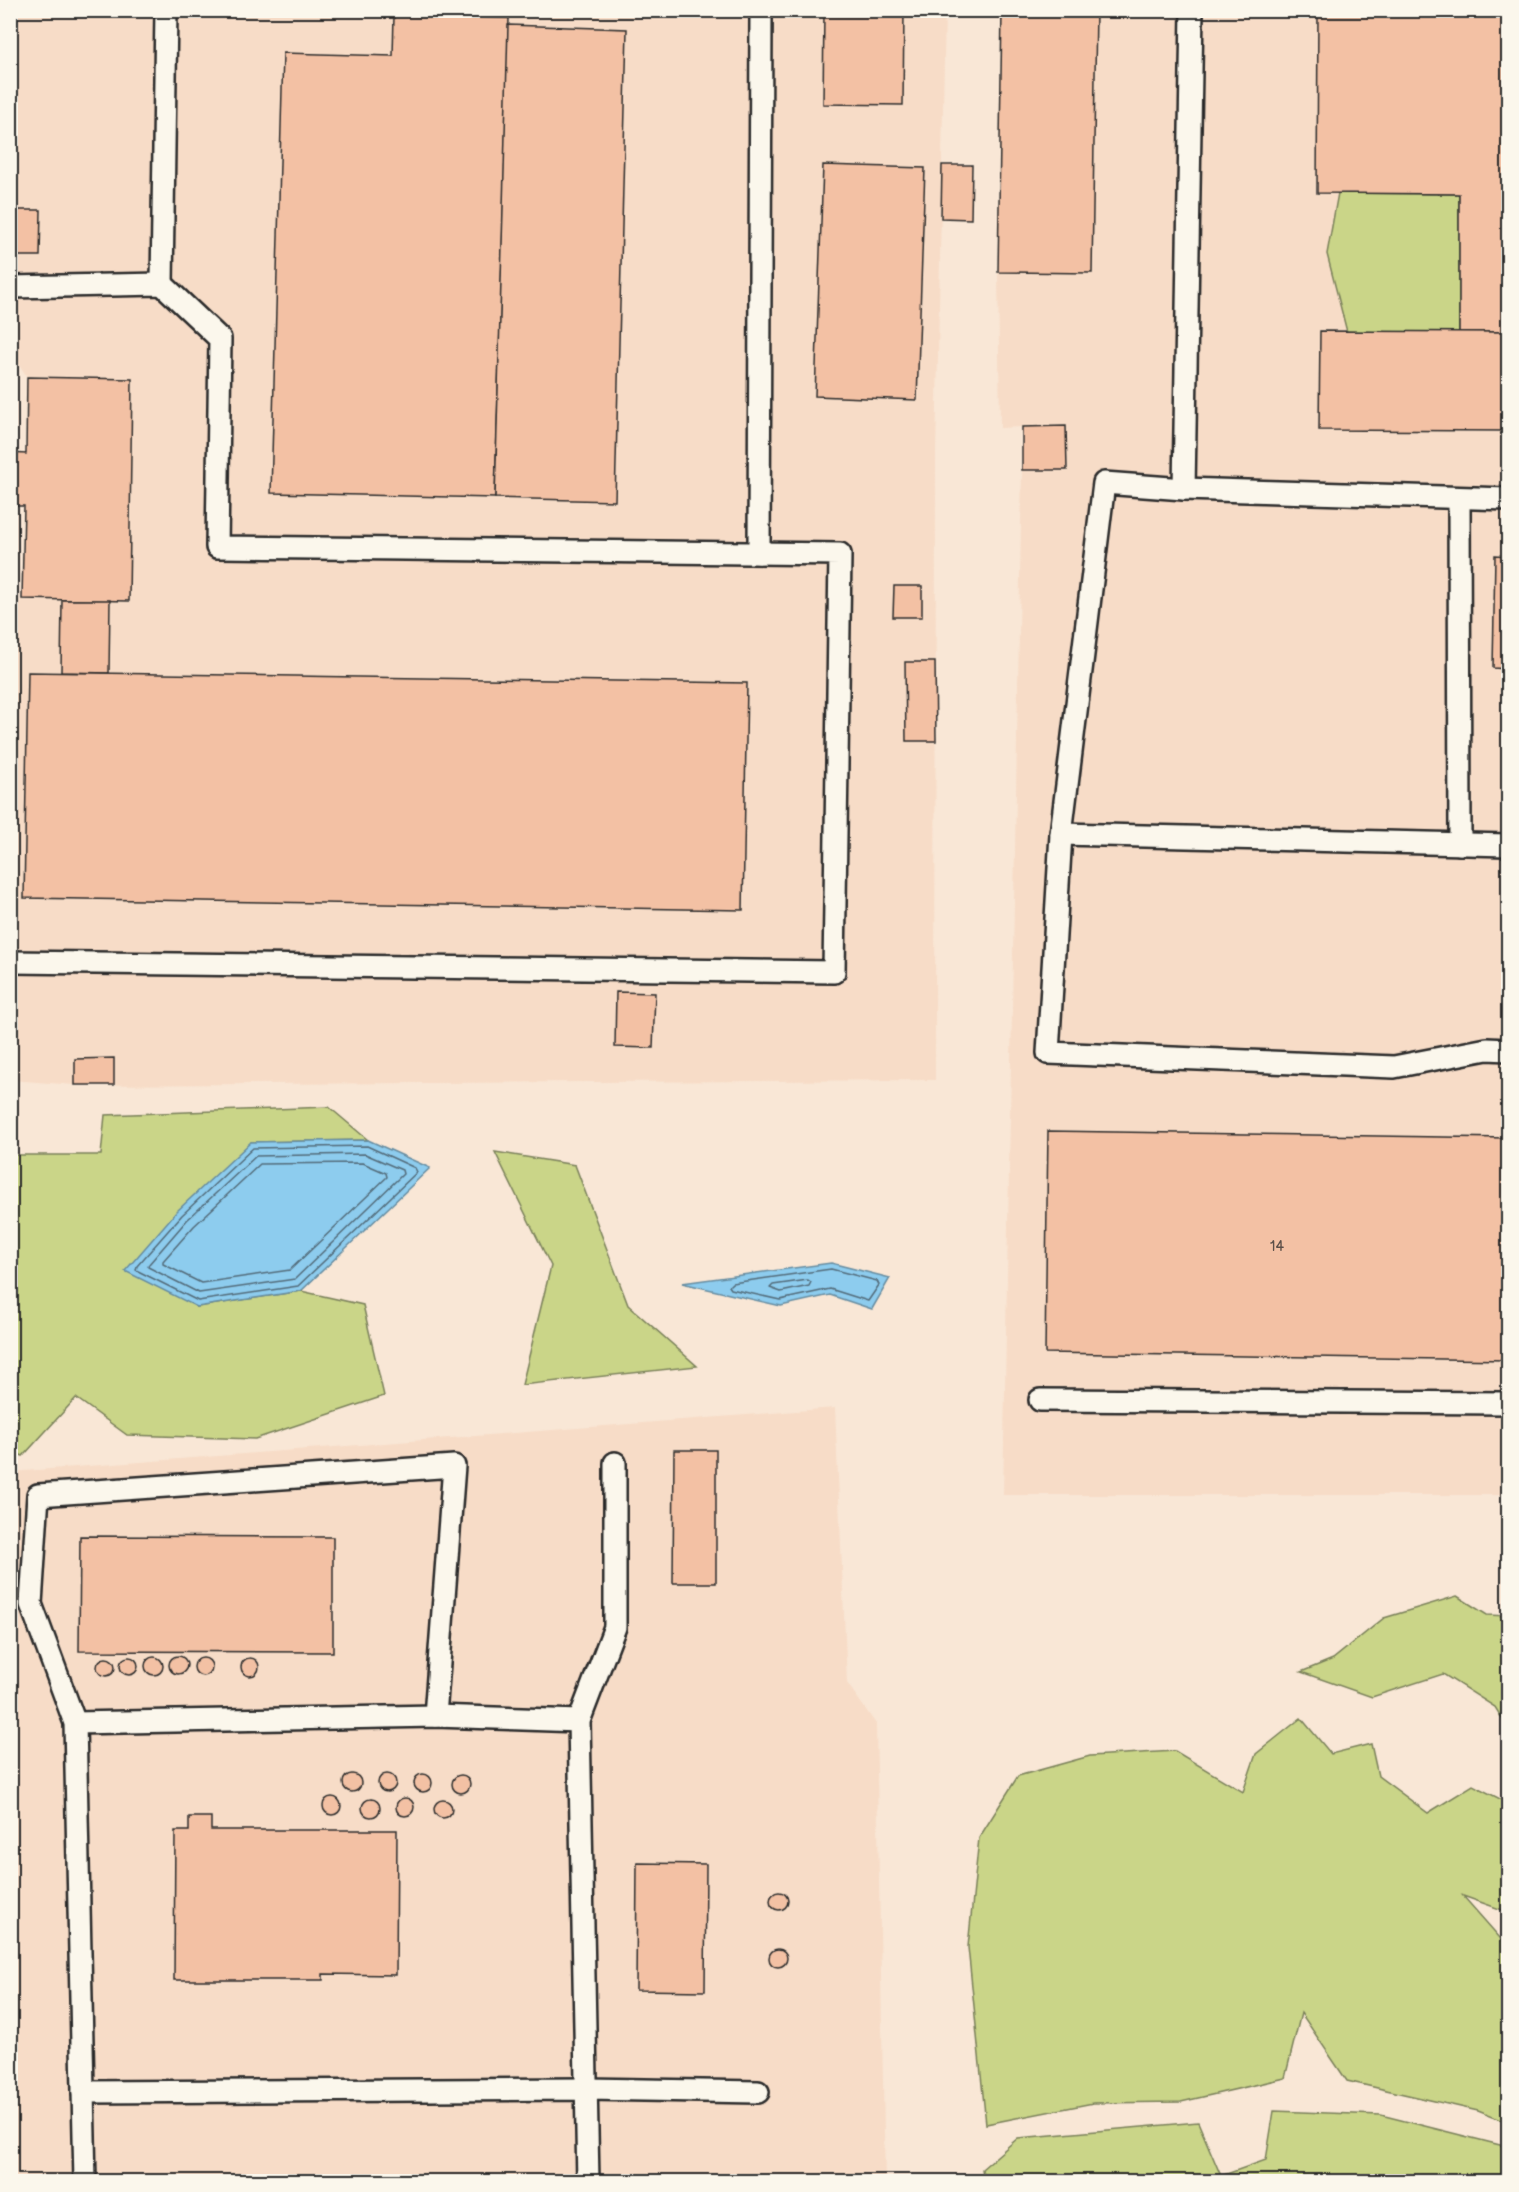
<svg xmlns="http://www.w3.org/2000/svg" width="1519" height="2192" viewBox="0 0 1519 2192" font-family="'Balsamiq Sans',sans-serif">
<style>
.built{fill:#f7dcc7}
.green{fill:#cad588;stroke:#7a805a;stroke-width:1.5}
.water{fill:#8dccee;stroke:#668ca0;stroke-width:1.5}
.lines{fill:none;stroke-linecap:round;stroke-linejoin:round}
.shore{stroke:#526b79;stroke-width:1.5}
.building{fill:#f3c1a4;stroke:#2b2b2b;stroke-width:1.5}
.service-casing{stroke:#2b2b2b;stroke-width:26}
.service{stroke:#fbf7ec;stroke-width:21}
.labels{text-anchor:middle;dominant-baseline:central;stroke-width:6;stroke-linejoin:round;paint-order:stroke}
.number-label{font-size:14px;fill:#5d5049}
</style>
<rect width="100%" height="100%" fill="#f9e7d6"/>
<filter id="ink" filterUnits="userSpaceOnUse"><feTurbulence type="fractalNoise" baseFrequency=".0167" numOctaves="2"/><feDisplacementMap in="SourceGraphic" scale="12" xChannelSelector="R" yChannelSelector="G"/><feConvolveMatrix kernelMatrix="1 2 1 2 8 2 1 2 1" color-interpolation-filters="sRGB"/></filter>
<g filter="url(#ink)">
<!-- built -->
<g class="built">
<path d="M 11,11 L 945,11 L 936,454 L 935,1080 L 75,1085 L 11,1080 L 10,616 L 22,599 L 24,507 L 11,506 L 10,453 L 26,453 L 27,377 L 11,351 Z"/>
<path d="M 1002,11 L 1508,11 L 1508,1495 L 1003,1495 L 1022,470 L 1022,427 L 1000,428 L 998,272 Z"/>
<path d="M 835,1408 L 847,1683 L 876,1724 L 885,2181 L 11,2182 L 11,1472 Z"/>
</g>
<!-- green -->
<g class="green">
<path d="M 1338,193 L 1459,194 L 1459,332 L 1347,332 L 1327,254 Z"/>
<path d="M 329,1107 L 368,1140 L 251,1142 L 197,1307 L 301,1291 L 363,1305 L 384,1396 L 255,1439 L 127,1435 L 76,1398 L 23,1456 L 11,1451 L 10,1155 L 101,1155 L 105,1115 Z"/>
<path d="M 495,1152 L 575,1165 L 628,1305 L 697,1366 L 522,1385 L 551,1266 Z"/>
<path d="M 1457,1596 L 1487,1615 L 1508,1616 L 1508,1728 L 1495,1707 L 1443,1674 L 1372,1697 L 1301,1672 L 1333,1659 L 1384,1618 Z"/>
<path d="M 1301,1718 L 1331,1754 L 1371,1744 L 1378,1776 L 1428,1813 L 1473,1785 L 1508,1803 L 1508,1912 L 1463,1896 L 1508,1947 L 1508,2123 L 1478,2111 L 1347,2081 L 1301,2013 L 1285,2078 L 1181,2102 L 1093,2103 L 986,2124 L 968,1947 L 979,1838 L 1018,1776 L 1090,1756 L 1175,1751 L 1243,1792 L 1256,1754 Z"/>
<path d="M 1274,2111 L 1381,2115 L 1500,2145 L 1508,2148 L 1508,2181 L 984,2181 L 982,2169 L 1018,2138 L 1198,2122 L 1221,2176 L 1266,2160 Z"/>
</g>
<!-- water -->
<g class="water">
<path d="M 368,1140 L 430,1168 L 301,1291 L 197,1307 L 125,1271 L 177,1211 L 251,1142 Z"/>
<path d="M 831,1263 L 890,1278 L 872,1309 L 830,1295 L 781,1306 L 682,1283 Z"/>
</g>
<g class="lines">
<!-- shore -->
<g class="shore">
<path d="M 367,1146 L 415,1168 L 417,1172 L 298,1286 L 198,1301 L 136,1270 L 137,1266 L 182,1215 L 253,1148 Z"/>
<path d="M 365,1154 L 402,1170 L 403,1174 L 295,1279 L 199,1293 L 148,1267 L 149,1264 L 187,1220 L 256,1156 Z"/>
<path d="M 363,1163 L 386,1173 L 387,1177 L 290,1270 L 201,1283 L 163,1264 L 163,1261 L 194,1226 L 260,1164 Z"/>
<path d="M 831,1269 L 877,1281 L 879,1285 L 868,1301 L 830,1289 L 780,1300 L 731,1289 L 729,1286 L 732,1283 Z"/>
<path d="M 808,1280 L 811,1282 L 809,1286 L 781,1292 L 770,1288 L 773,1285 Z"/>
</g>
</g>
<!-- building -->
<g class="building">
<path d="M 824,10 L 904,10 L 903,105 L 823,104 Z"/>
<path d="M 1002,10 L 1096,10 L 1092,273 L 998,272 Z"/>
<path d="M 1318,10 L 1508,10 L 1508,332 L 1459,332 L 1459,194 L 1317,193 Z"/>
<path d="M 394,15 L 509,18 L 495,498 L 271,493 L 283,53 L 393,56 Z"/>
<path d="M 508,25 L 627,29 L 615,501 L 495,498 Z"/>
<path d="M 823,165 L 925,168 L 917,400 L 815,396 Z"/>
<path d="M 942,165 L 972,165 L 971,219 L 941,218 Z"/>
<path d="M 10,210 L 41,210 L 40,256 L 10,256 Z"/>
<path d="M 1320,331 L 1508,332 L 1508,431 L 1319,430 Z"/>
<path d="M 27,377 L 132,379 L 129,601 L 22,599 L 24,506 L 10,506 L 10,453 L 26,454 Z"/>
<path d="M 1066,426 L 1067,470 L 1022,470 L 1022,427 Z"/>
<path d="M 1495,555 L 1508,556 L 1508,669 L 1493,668 Z"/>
<path d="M 894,586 L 922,586 L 922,617 L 893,617 Z"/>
<path d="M 62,600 L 110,600 L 109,673 L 61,672 Z"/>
<path d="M 905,662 L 935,662 L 936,741 L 906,741 Z"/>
<path d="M 28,672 L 747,683 L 743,910 L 24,898 Z"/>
<path d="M 616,992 L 655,993 L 653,1048 L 615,1047 Z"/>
<path d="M 114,1058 L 114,1085 L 75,1085 L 75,1059 Z"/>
<path d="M 1048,1131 L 1508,1138 L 1508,1360 L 1045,1353 Z"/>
<path d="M 674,1450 L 716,1450 L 716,1583 L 673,1583 Z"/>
<path d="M 80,1536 L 333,1537 L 333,1652 L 79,1651 Z"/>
<circle cx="178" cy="1665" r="9"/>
<circle cx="154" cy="1666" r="9"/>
<circle cx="129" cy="1666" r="9"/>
<circle cx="106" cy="1667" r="9"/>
<circle cx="203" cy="1667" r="9"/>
<circle cx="250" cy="1667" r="9"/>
<circle cx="352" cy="1783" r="9"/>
<circle cx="423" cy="1783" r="9"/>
<circle cx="387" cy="1783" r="9"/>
<circle cx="461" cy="1784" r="9"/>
<circle cx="332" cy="1806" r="9"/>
<circle cx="405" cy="1807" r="9"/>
<circle cx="371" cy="1808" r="9"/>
<circle cx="443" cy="1809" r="9"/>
<path d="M 189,1817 L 211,1817 L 211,1830 L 397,1830 L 396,1975 L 323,1974 L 323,1980 L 174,1980 L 175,1831 L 189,1831 Z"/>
<path d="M 637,1863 L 706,1864 L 705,1991 L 636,1990 Z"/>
<circle cx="779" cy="1901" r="9"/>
<circle cx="778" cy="1958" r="9"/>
</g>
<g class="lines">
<defs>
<g id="service">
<path d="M 162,284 L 166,10"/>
<path d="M 10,287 L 162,284 L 220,339 L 217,547 L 840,554 L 834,972 L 10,962"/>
<path d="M 1184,489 L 1192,10"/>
<path d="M 1459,498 L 1460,844"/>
<path d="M 1508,499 L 1184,489 L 1104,483 L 1061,834 L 1048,1053 L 1394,1067 L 1487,1049 L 1508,1050"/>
<path d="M 759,553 L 761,10"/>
<path d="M 1061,834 L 1508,845"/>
<path d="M 1040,1400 L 1508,1403"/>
<path d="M 75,1723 L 435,1716 L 579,1721"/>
<path d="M 83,2092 L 587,2089 L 758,2092"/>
<path d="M 85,2182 L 75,1723 L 31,1604 L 38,1495 L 454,1466 L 435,1716"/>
<path d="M 588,2182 L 579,1721 L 615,1627 L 615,1463"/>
</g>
</defs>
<!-- service casing -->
<use href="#service" class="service-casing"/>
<!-- service -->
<use href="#service" class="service"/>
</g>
</g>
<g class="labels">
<!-- number labels -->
<g class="number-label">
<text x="1277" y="1246">14</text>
</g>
</g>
<!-- margin -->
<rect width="1519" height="2192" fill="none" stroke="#fbf7ec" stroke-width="36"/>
<rect x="18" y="18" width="1483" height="2156" fill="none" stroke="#2b2b2b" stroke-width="2" filter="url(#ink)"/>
</svg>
